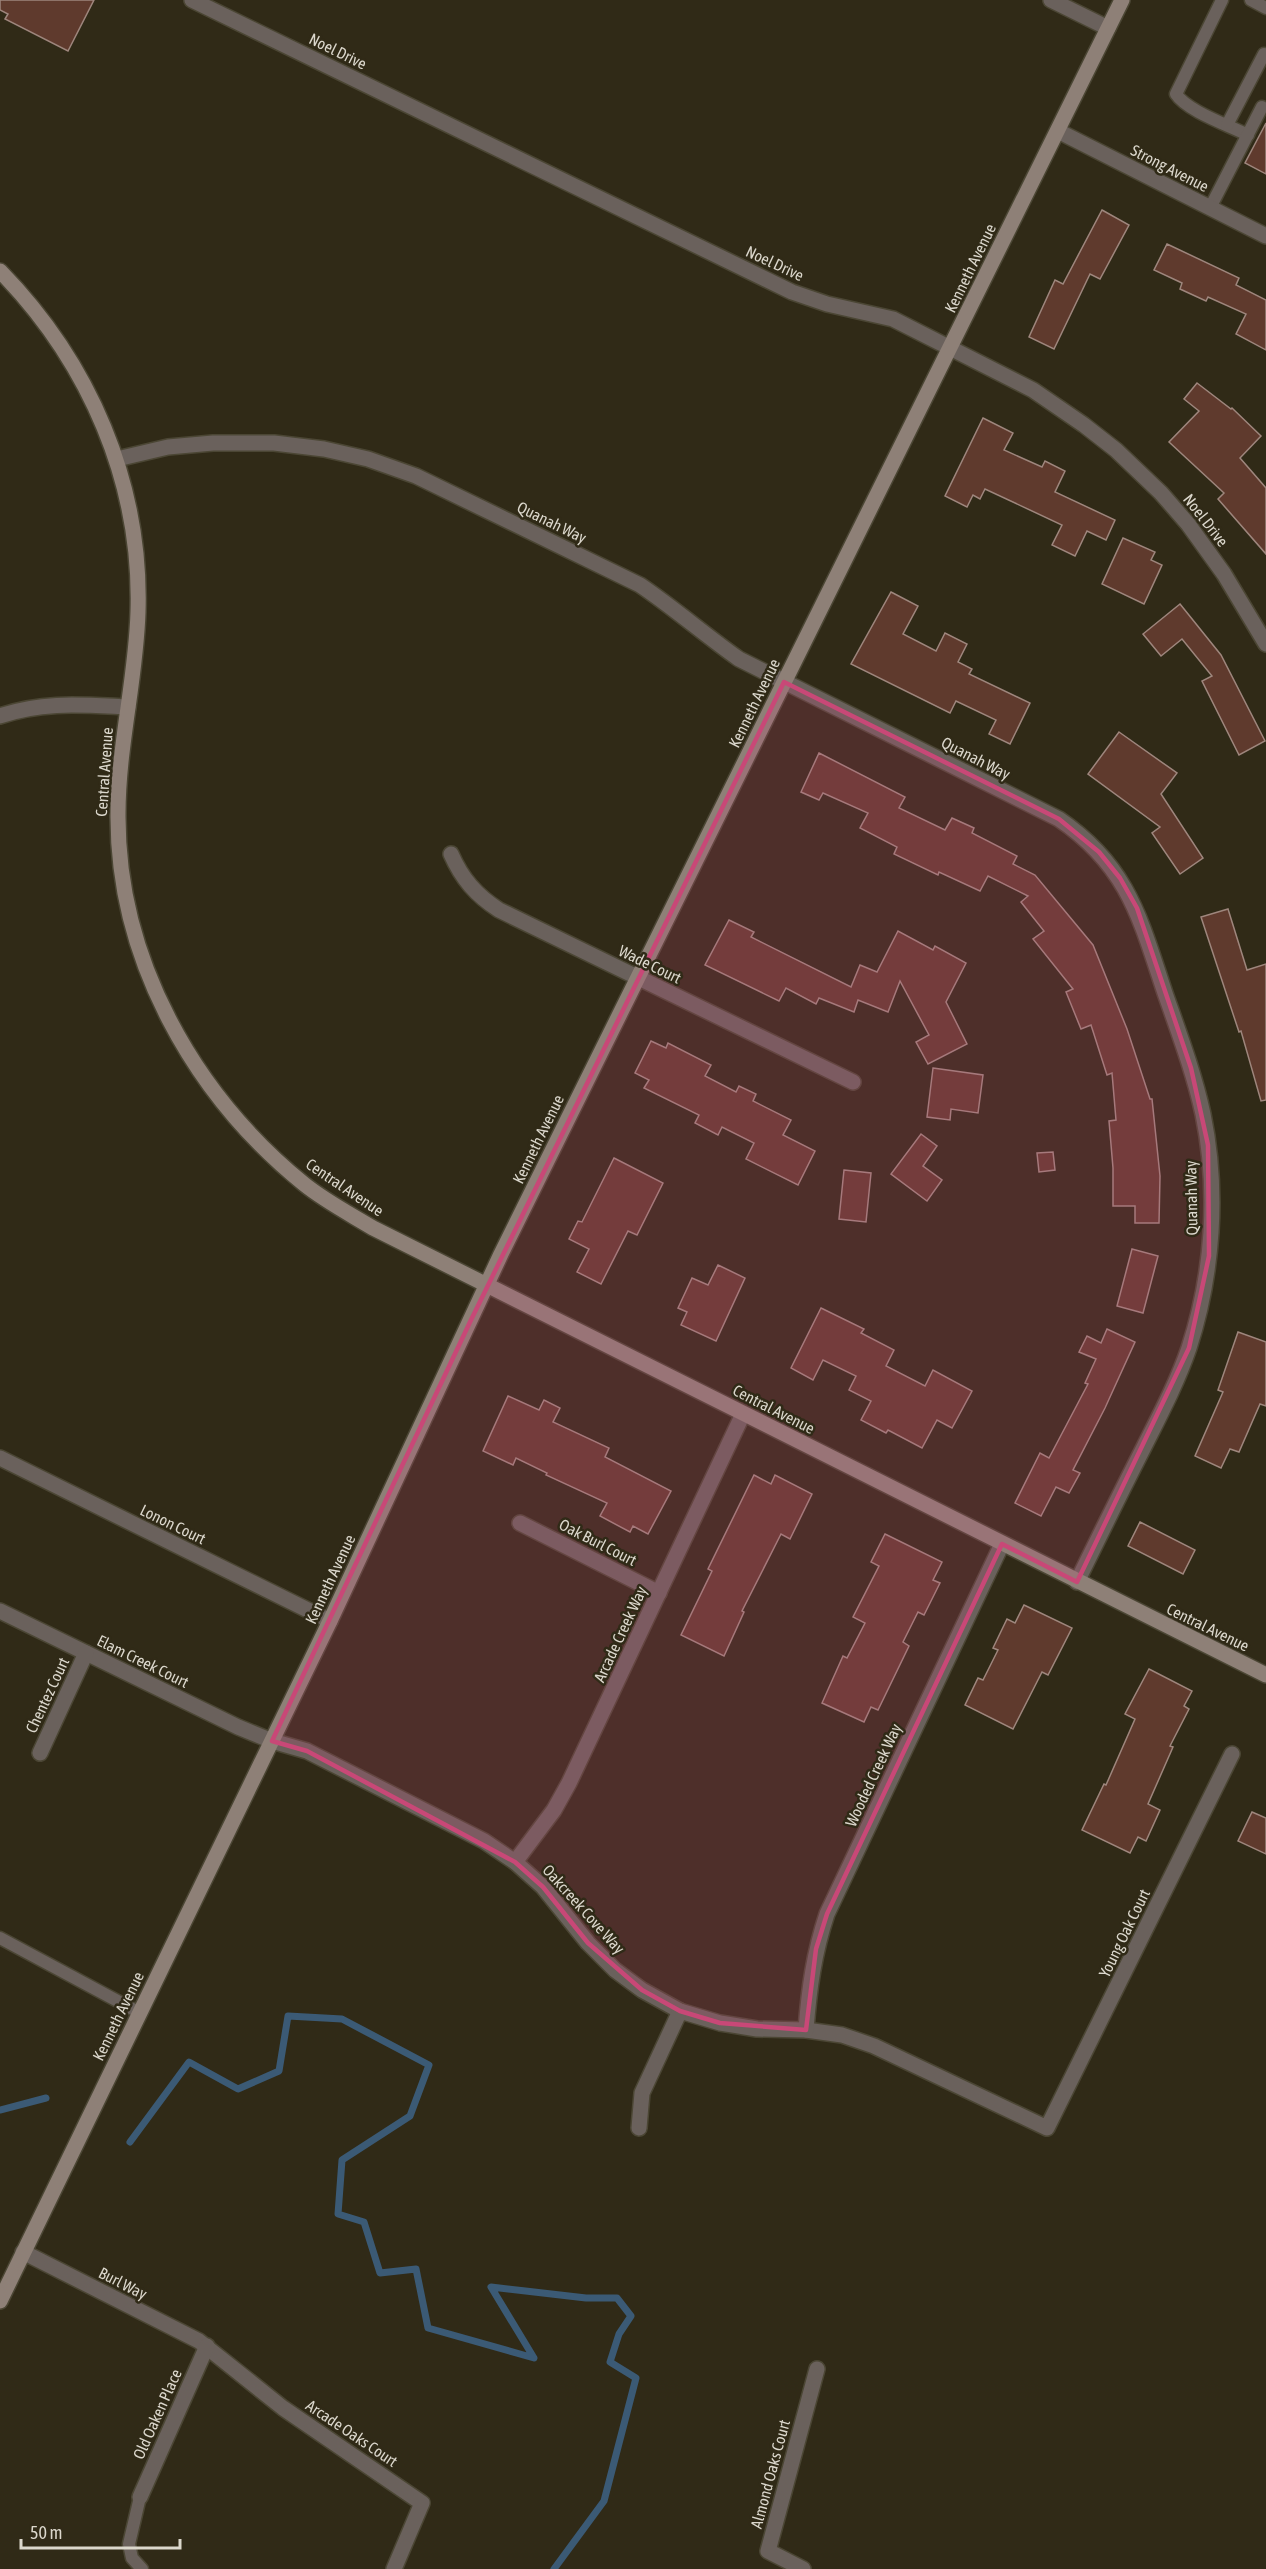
<svg xmlns="http://www.w3.org/2000/svg" width="1266" height="2569" viewBox="0 0 1266 2569" font-family="'Asap Condensed',sans-serif">
<style>
.lines{fill:none;stroke-linecap:round;stroke-linejoin:round}
.stream{stroke:#3b5a75;stroke-width:7}
.building{fill:#5f3a2d;stroke:#9e867d;stroke-width:1.5}
.lane-casing{stroke:#4b4634;stroke-width:15}
.street-casing{stroke:#4b4634;stroke-width:18}
.secondary-casing{stroke:#4b4634;stroke-width:18}
.lane{stroke:#6a615c;stroke-width:12}
.street{stroke:#6a615c;stroke-width:15}
.secondary{stroke:#8e8077;stroke-width:15}
.marked{fill:#c84877;fill-opacity:0.2;stroke:#c84877;stroke-width:4.5;stroke-linejoin:round}
.labels{text-anchor:middle;dominant-baseline:central;stroke-width:5;stroke-linejoin:round;paint-order:stroke}
.street-label{font-size:16px;fill:#dbd7cc;stroke:#302a17}
</style>
<rect width="100%" height="100%" fill="#302a17"/>
<g class="lines">
<!-- stream -->
<g class="stream">
<path d="M 0,2110 L 46,2098"/>
<path d="M 130,2142 L 189,2062 L 238,2089 L 279,2071 L 288,2016 L 342,2019 L 429,2065 L 410,2116 L 342,2160 L 338,2214 L 364,2222 L 380,2273 L 416,2269 L 428,2328 L 534,2358 L 491,2287 L 586,2298 L 617,2298 L 631,2316 L 619,2334 L 610,2362 L 636,2378 L 604,2501 L 554,2569"/>
</g>
</g>
<!-- building -->
<g class="building">
<path d="M 0,0 L 94,0 L 68,51 L 5,19 L 8,14 L 0,10 Z"/>
<path d="M 1266,123 L 1266,174 L 1245,163 Z"/>
<path d="M 1102,210 L 1129,225 L 1100,279 L 1090,274 L 1054,349 L 1029,337 L 1055,280 L 1063,284 Z"/>
<path d="M 1167,244 L 1239,278 L 1236,285 L 1266,300 L 1266,350 L 1236,334 L 1246,314 L 1208,297 L 1206,301 L 1180,289 L 1182,283 L 1154,270 Z"/>
<path d="M 1197,383 L 1231,409 L 1232,408 L 1261,436 L 1240,458 L 1266,488 L 1266,554 L 1218,499 L 1224,493 L 1169,442 L 1199,411 L 1184,399 Z"/>
<path d="M 983,418 L 1013,433 L 1004,450 L 1042,467 L 1045,461 L 1065,471 L 1055,492 L 1115,520 L 1106,540 L 1087,531 L 1075,556 L 1052,545 L 1062,525 L 985,489 L 980,499 L 973,495 L 967,507 L 945,496 Z"/>
<path d="M 1123,538 L 1155,552 L 1151,560 L 1162,565 L 1144,604 L 1102,584 Z"/>
<path d="M 891,592 L 918,606 L 903,634 L 936,651 L 945,633 L 967,644 L 958,662 L 972,669 L 969,674 L 1030,703 L 1010,744 L 989,734 L 996,720 L 956,701 L 950,713 L 851,664 Z"/>
<path d="M 1180,604 L 1221,655 L 1265,741 L 1239,755 L 1202,681 L 1212,676 L 1182,639 L 1161,656 L 1143,634 Z"/>
<path d="M 1119,732 L 1177,773 L 1161,794 L 1203,858 L 1180,874 L 1152,833 L 1160,827 L 1088,774 Z"/>
<path d="M 819,753 L 905,797 L 899,808 L 945,830 L 952,818 L 974,828 L 972,833 L 1017,856 L 1013,864 L 1035,875 L 1093,945 L 1127,1029 L 1150,1099 L 1152,1099 L 1160,1176 L 1159,1223 L 1135,1223 L 1135,1206 L 1113,1206 L 1113,1168 L 1109,1121 L 1116,1120 L 1112,1073 L 1107,1075 L 1091,1025 L 1081,1029 L 1066,992 L 1073,989 L 1033,939 L 1044,931 L 1021,902 L 1028,896 L 988,876 L 980,891 L 939,872 L 938,875 L 894,854 L 897,847 L 860,828 L 868,813 L 823,793 L 819,800 L 801,792 Z"/>
<path d="M 1228,909 L 1247,970 L 1266,964 L 1266,1100 L 1261,1101 L 1241,1031 L 1239,1032 L 1201,917 Z"/>
<path d="M 729,920 L 754,932 L 751,937 L 851,987 L 860,965 L 877,972 L 898,931 L 933,950 L 935,946 L 966,963 L 946,1002 L 967,1044 L 928,1064 L 916,1042 L 929,1035 L 900,981 L 888,1012 L 858,1000 L 854,1012 L 819,998 L 816,1004 L 786,988 L 779,1001 L 705,965 Z"/>
<path d="M 651,1041 L 666,1048 L 668,1043 L 711,1065 L 705,1076 L 736,1092 L 739,1086 L 756,1094 L 753,1101 L 791,1120 L 783,1135 L 815,1151 L 798,1185 L 746,1159 L 754,1143 L 722,1127 L 718,1135 L 695,1123 L 699,1115 L 644,1088 L 649,1080 L 635,1073 Z"/>
<path d="M 933,1068 L 983,1075 L 978,1113 L 951,1109 L 950,1120 L 927,1117 Z"/>
<path d="M 921,1134 L 937,1146 L 923,1166 L 942,1180 L 927,1201 L 891,1174 Z"/>
<path d="M 1053,1152 L 1055,1170 L 1039,1172 L 1037,1153 Z"/>
<path d="M 614,1158 L 663,1183 L 637,1235 L 628,1231 L 601,1284 L 577,1272 L 589,1249 L 569,1239 L 578,1221 L 582,1222 Z"/>
<path d="M 844,1170 L 871,1173 L 866,1222 L 839,1219 Z"/>
<path d="M 1132,1249 L 1158,1256 L 1143,1313 L 1117,1306 Z"/>
<path d="M 718,1265 L 745,1278 L 716,1341 L 681,1325 L 687,1312 L 678,1308 L 692,1278 L 708,1285 Z"/>
<path d="M 821,1308 L 864,1329 L 861,1333 L 894,1350 L 886,1366 L 925,1386 L 933,1370 L 972,1391 L 952,1428 L 937,1420 L 922,1448 L 888,1430 L 886,1433 L 861,1420 L 871,1401 L 849,1390 L 856,1376 L 823,1360 L 813,1380 L 791,1368 Z"/>
<path d="M 1107,1329 L 1135,1342 L 1105,1408 L 1073,1470 L 1080,1473 L 1069,1493 L 1056,1487 L 1041,1516 L 1015,1503 L 1040,1453 L 1049,1458 L 1088,1384 L 1085,1383 L 1096,1359 L 1079,1352 L 1087,1336 L 1101,1343 Z"/>
<path d="M 1238,1332 L 1266,1342 L 1266,1406 L 1260,1404 L 1239,1452 L 1230,1449 L 1221,1468 L 1195,1456 L 1223,1392 L 1218,1390 Z"/>
<path d="M 508,1396 L 539,1410 L 544,1400 L 560,1408 L 553,1422 L 609,1448 L 605,1457 L 671,1491 L 648,1534 L 633,1526 L 630,1532 L 600,1516 L 607,1503 L 546,1475 L 547,1473 L 516,1458 L 513,1465 L 483,1451 Z"/>
<path d="M 754,1475 L 771,1484 L 775,1475 L 812,1494 L 790,1539 L 781,1534 L 742,1611 L 744,1612 L 724,1656 L 681,1635 L 712,1571 L 708,1569 Z"/>
<path d="M 1140,1522 L 1195,1550 L 1183,1574 L 1128,1546 Z"/>
<path d="M 885,1534 L 942,1562 L 933,1580 L 940,1583 L 924,1615 L 918,1612 L 903,1642 L 909,1646 L 878,1710 L 871,1707 L 864,1722 L 822,1703 L 843,1656 L 847,1658 L 865,1623 L 853,1617 L 879,1566 L 871,1562 Z"/>
<path d="M 1024,1605 L 1072,1628 L 1048,1675 L 1042,1672 L 1013,1729 L 965,1705 L 978,1678 L 983,1680 L 998,1650 L 993,1648 L 1007,1619 L 1015,1623 Z"/>
<path d="M 1149,1669 L 1192,1691 L 1184,1706 L 1189,1709 L 1170,1746 L 1173,1747 L 1148,1804 L 1160,1810 L 1146,1841 L 1138,1837 L 1130,1853 L 1082,1830 L 1104,1784 L 1106,1785 L 1135,1719 L 1125,1714 Z"/>
<path d="M 1252,1812 L 1266,1818 L 1266,1854 L 1238,1841 Z"/>
</g>
<g class="lines">
<defs>
<g id="lane">
<path d="M 1222,0 L 1176,94 C 1187,111 1228,125 1248,135"/>
<path d="M 1251,0 L 1266,8"/>
<path d="M 1227,125 L 1264,54"/>
<path d="M 1210,208 L 1262,107"/>
<path d="M 0,1938 L 140,2013"/>
<path d="M 140,2497 L 129,2544 L 132,2558 L 142,2569"/>
</g>
<g id="street">
<path d="M 192,0 L 792,292 L 827,304 L 893,319 L 1033,390 L 1084,425 L 1116,450 L 1161,493 L 1188,524 L 1224,574 L 1266,644"/>
<path d="M 1051,0 L 1108,28"/>
<path d="M 1058,131 L 1266,236"/>
<path d="M 117,459 L 168,447 L 213,443 L 274,443 L 324,449 L 368,459 L 416,476 L 640,585 C 674,608 705,635 739,659 L 1059,819 C 1128,866 1140,918 1165,993 C 1179,1033 1194,1073 1203,1114 C 1219,1191 1213,1274 1189,1348 C 1177,1383 1160,1415 1144,1447 C 1121,1492 1099,1537 1077,1582"/>
<path d="M 0,716 C 43,701 83,705 128,707"/>
<path d="M 451,854 C 462,879 476,895 499,910 L 853,1082"/>
<path d="M 0,1458 L 330,1621"/>
<path d="M 520,1523 L 659,1593"/>
<path d="M 0,1611 L 238,1727 L 272,1741 L 307,1751 L 484,1841 L 515,1862 L 543,1887 L 588,1943 L 615,1970 L 642,1990 L 680,2011 L 720,2023 L 757,2029 L 806,2030 L 842,2035 L 874,2046 L 1047,2128 L 1232,1754"/>
<path d="M 40,1753 L 86,1653"/>
<path d="M 515,1862 L 554,1810 L 569,1783 L 743,1414"/>
<path d="M 806,2030 C 809,1989 814,1953 827,1914 L 1002,1544"/>
<path d="M 639,2128 L 642,2093 L 680,2011"/>
<path d="M 23,2252 L 199,2341 L 283,2408 L 422,2503 L 394,2569"/>
<path d="M 140,2497 L 207,2346"/>
<path d="M 803,2569 L 768,2551 L 817,2369"/>
</g>
<g id="secondary">
<path d="M 0,271 C 89,362 142,483 138,612 C 136,680 118,746 118,814 C 117,958 193,1094 304,1184 C 325,1201 350,1214 373,1228 L 1266,1675"/>
<path d="M 0,2301 L 330,1621 L 501,1254 L 1122,0"/>
</g>
</defs>
<!-- lane casing -->
<use href="#lane" class="lane-casing"/>
<!-- street casing -->
<use href="#street" class="street-casing"/>
<!-- secondary casing -->
<use href="#secondary" class="secondary-casing"/>
<!-- lane -->
<use href="#lane" class="lane"/>
<!-- street -->
<use href="#street" class="street"/>
<!-- secondary -->
<use href="#secondary" class="secondary"/>
</g>
<!-- marked area -->
<path class="marked" d="M 784,682 L 1059,819 L 1099,852 L 1120,878 L 1137,908 L 1191,1068 L 1208,1145 L 1209,1256 L 1189,1348 L 1077,1582 L 1002,1544 L 827,1914 L 816,1949 L 806,2030 L 720,2023 L 680,2011 L 642,1990 L 588,1943 L 543,1887 L 515,1862 L 307,1751 L 272,1741 L 470,1322 Z"/>
<g class="labels">
<!-- street labels -->
<g class="street-label">
<text transform="translate(338 51) rotate(26)">Noel Drive</text>
<text transform="translate(1170 168) rotate(27)">Strong Avenue</text>
<text transform="translate(775 263) rotate(25)">Noel Drive</text>
<text transform="translate(970 268) rotate(-64)">Kenneth Avenue</text>
<text transform="translate(1206 520) rotate(52)">Noel Drive</text>
<text transform="translate(552 522) rotate(26)">Quanah Way</text>
<text transform="translate(754 703) rotate(-64)">Kenneth Avenue</text>
<text transform="translate(976 758) rotate(27)">Quanah Way</text>
<text transform="translate(104 772) rotate(-86)">Central Avenue</text>
<text transform="translate(650 964) rotate(26)">Wade Court</text>
<text transform="translate(538 1139) rotate(-64)">Kenneth Avenue</text>
<text transform="translate(345 1187) rotate(34)">Central Avenue</text>
<text transform="translate(1191 1198) rotate(-91)">Quanah Way</text>
<text transform="translate(774 1409) rotate(27)">Central Avenue</text>
<text transform="translate(173 1524) rotate(26)">Lonon Court</text>
<text transform="translate(598 1542) rotate(27)">Oak Burl Court</text>
<text transform="translate(330 1579) rotate(-65)">Kenneth Avenue</text>
<text transform="translate(1208 1627) rotate(26)">Central Avenue</text>
<text transform="translate(620 1634) rotate(-65)">Arcade Creek Way</text>
<text transform="translate(143 1661) rotate(26)">Elam Creek Court</text>
<text transform="translate(47 1695) rotate(-65)">Chentez Court</text>
<text transform="translate(873 1775) rotate(-65)">Wooded Creek Way</text>
<text transform="translate(584 1909) rotate(48)">Oakcreek Cove Way</text>
<text transform="translate(1124 1933) rotate(-64)">Young Oak Court</text>
<text transform="translate(118 2016) rotate(-64)">Kenneth Avenue</text>
<text transform="translate(123 2283) rotate(27)">Burl Way</text>
<text transform="translate(157 2414) rotate(-66)">Old Oaken Place</text>
<text transform="translate(352 2433) rotate(34)">Arcade Oaks Court</text>
<text transform="translate(770 2474) rotate(-75)">Almond Oaks Court</text>
</g>
</g>
<!-- scale -->
<path d="M21 2539v9h159v-9" fill="none" stroke="#dbd7cc" stroke-width="3"/>
<text x="30" y="2539" font-size="18" fill="#dbd7cc" stroke="#302a17" stroke-width="4.5" paint-order="stroke">50 m</text>
</svg>
